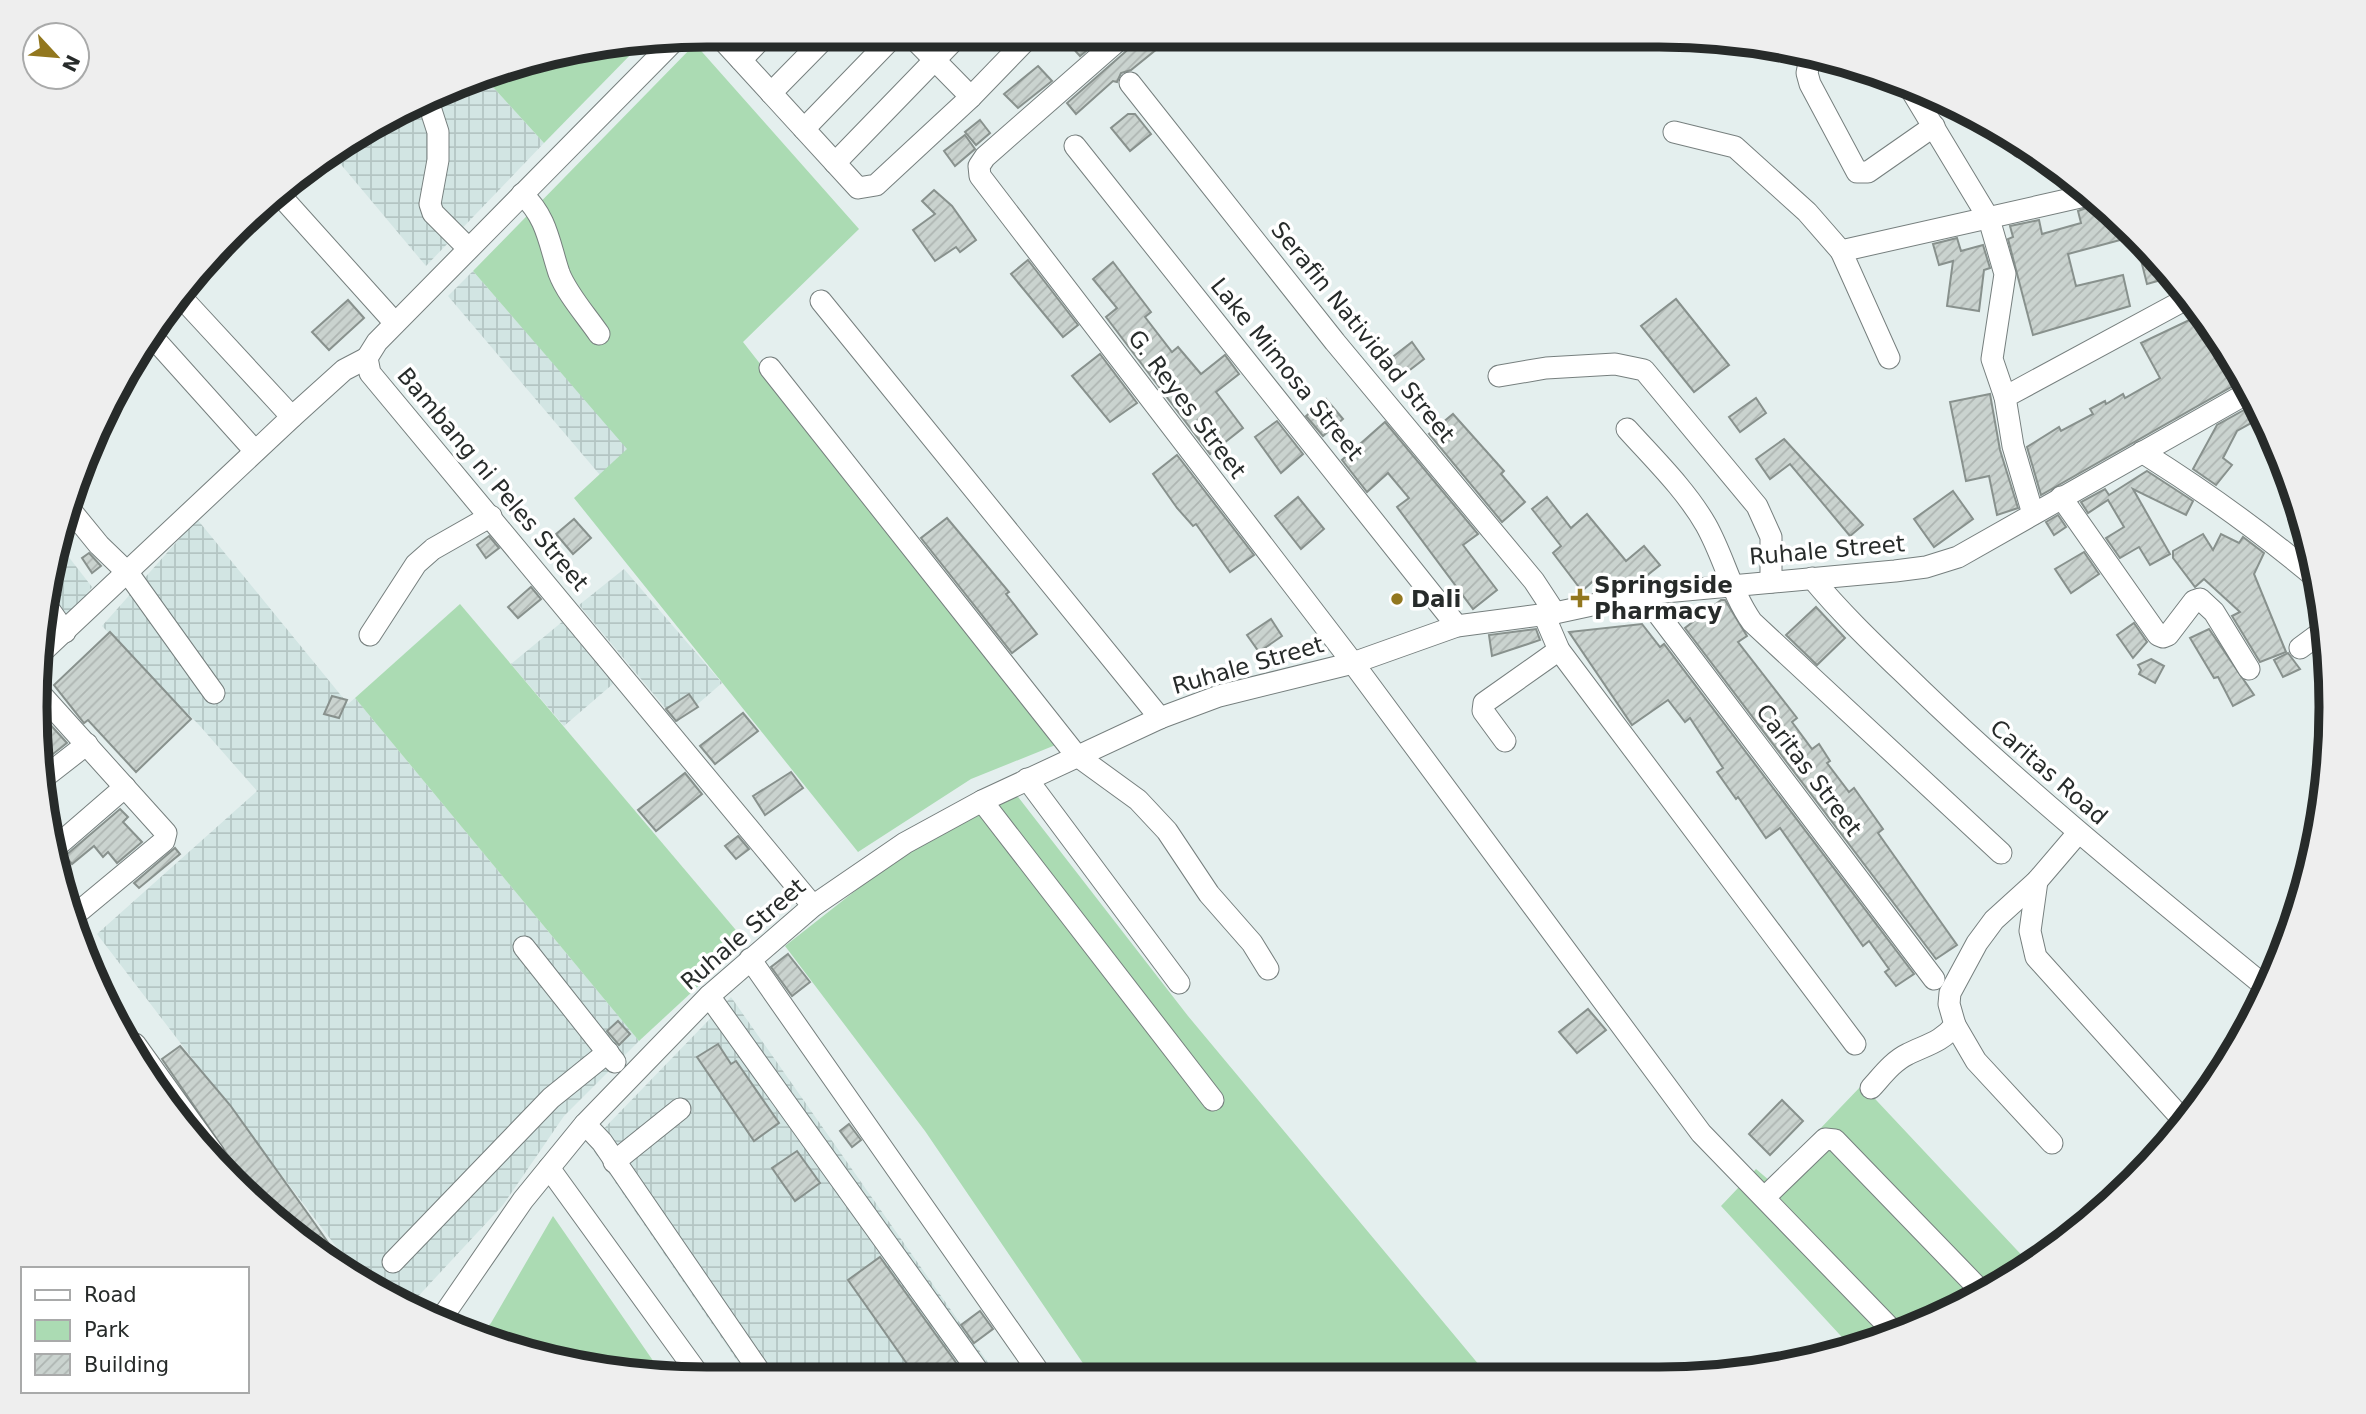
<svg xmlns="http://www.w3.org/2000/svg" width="2366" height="1414" viewBox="0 0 2366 1414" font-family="'DejaVu Sans',sans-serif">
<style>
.industrial{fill:url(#industrial-grid)}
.green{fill:#abdbb3}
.building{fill:url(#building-hatch);stroke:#88918d;stroke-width:2}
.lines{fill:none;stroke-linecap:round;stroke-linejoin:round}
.minor-casing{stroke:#767f7e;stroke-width:23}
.minor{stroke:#fff;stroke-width:21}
.poi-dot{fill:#92771e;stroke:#fff;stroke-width:2.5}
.labels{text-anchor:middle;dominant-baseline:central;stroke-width:7;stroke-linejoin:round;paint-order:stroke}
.street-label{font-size:23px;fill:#272b2a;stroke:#fff}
.poi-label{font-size:23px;font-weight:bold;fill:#272b2a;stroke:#fff;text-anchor:start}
.rim{fill:none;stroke:#272b2a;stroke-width:9}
</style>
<defs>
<pattern id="industrial-grid" width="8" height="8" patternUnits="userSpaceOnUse" patternTransform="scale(1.75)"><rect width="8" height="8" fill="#d2e5e3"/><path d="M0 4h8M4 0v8" fill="none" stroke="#b4c5c3"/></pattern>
<pattern id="building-hatch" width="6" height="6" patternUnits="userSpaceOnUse" patternTransform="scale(1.75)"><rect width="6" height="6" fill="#cad3cf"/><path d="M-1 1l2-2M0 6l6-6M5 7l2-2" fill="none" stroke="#aeb5b2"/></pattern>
</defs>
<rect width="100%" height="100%" fill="#e4efee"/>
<!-- industrial -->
<g class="industrial">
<path d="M 482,75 L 544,143 L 426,266 L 333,155 Z"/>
<path d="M 473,271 L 628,449 L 600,475 L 448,296 Z"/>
<path d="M 197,519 L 348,704 L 355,698 L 639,1041 L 564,1116 L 503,1205 L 411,1304 L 361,1279 L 97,934 L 257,791 L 200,726 L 102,626 Z"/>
<path d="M 61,547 L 92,587 L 64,626 L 45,644 Z"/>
<path d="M 624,569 L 722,683 L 677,722 L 579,605 Z"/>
<path d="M 562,622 L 614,683 L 564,726 L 511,664 Z"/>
<path d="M 731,997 L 972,1340 L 999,1378 L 749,1378 L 589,1144 Z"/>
</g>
<!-- green -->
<g class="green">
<path d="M 695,44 L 859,229 L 743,342 L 1058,744 L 971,779 L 858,852 L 574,498 L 627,449 L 473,271 Z"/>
<path d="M 639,46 L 544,143 L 482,75 L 491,71 Z"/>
<path d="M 460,604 L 746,942 L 639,1041 L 355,698 Z"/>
<path d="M 1015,793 L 1188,1016 L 1490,1378 L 1093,1378 L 925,1131 L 785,946 L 911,847 Z"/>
<path d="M 1862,1085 L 2030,1264 L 1995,1289 L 1852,1348 L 1721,1206 L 1756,1169 L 1770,1181 Z"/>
<path d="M 553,1216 L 665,1378 L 491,1343 L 478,1337 L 491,1323 Z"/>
</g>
<!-- building -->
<g class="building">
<path d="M 1062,36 L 1104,36 L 1080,56 Z"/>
<path d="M 1136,36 L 1173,36 L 1131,70 L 1121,73 L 1117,82 L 1113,81 L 1076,114 L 1067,103 L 1132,46 Z"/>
<path d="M 1038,66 L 1052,81 L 1018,108 L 1004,94 Z"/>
<path d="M 1128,114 L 1135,114 L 1151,134 L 1130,151 L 1111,128 Z"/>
<path d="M 980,120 L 990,133 L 976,145 L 965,132 Z"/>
<path d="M 965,135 L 975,149 L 955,166 L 944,151 Z"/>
<path d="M 934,190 L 952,206 L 976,240 L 960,252 L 956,247 L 935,261 L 913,230 L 935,214 L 922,201 Z"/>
<path d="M 2100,203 L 2134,232 L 2172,277 L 2147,284 L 2135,236 L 2068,254 L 2076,286 L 2123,275 L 2130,306 L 2033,335 L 2008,239 L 2013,237 L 2010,226 L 2039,220 L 2042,234 L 2081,223 L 2078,211 Z"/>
<path d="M 1957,238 L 1961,251 L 1983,245 L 1990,268 L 1984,270 L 1979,311 L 1947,306 L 1953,261 L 1939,265 L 1933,244 Z"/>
<path d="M 1028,260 L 1078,325 L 1063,337 L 1011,274 Z"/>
<path d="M 1113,262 L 1151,312 L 1145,317 L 1172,352 L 1178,347 L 1201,374 L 1225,355 L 1239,374 L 1216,392 L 1243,428 L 1210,454 L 1106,317 L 1117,308 L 1093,279 Z"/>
<path d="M 1676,299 L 1729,365 L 1694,392 L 1641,326 Z"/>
<path d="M 348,300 L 364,318 L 329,350 L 312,332 Z"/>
<path d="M 2202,314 L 2218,334 L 2241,376 L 2236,379 L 2238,383 L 2041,495 L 2027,447 L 2059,427 L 2061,431 L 2093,414 L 2090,409 L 2105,401 L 2106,404 L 2123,394 L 2125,398 L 2160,378 L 2141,343 Z"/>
<path d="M 1412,342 L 1424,359 L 1402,376 L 1390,359 Z"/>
<path d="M 1100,354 L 1137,403 L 1110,422 L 1072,376 Z"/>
<path d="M 1990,394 L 2000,450 L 2018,508 L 1997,515 L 1989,476 L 1966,481 L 1950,402 Z"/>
<path d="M 1756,398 L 1766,413 L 1740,432 L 1729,417 Z"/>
<path d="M 1326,399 L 1343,419 L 1323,436 L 1306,416 Z"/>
<path d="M 2244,410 L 2251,423 L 2237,431 L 2223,458 L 2232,465 L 2216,485 L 2193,469 L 2217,425 Z"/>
<path d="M 1453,414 L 1504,471 L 1501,474 L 1525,502 L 1502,522 L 1429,434 Z"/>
<path d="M 1277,421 L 1303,454 L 1281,473 L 1255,437 Z"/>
<path d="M 1385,422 L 1478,534 L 1463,545 L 1497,590 L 1473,609 L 1397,507 L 1409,498 L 1388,473 L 1367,492 L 1342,460 Z"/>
<path d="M 1784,439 L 1863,525 L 1850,536 L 1790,464 L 1770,479 L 1756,459 Z"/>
<path d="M 1177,455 L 1254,555 L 1230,572 L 1196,524 L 1193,526 L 1177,508 L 1153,474 Z"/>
<path d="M 2147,471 L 2193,501 L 2186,515 L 2133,489 L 2170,554 L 2150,565 L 2139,547 L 2120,558 L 2106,538 L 2124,527 L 2108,500 L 2088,513 L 2081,502 L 2105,489 L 2109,495 Z"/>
<path d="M 1953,491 L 1973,519 L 1934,547 L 1914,519 Z"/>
<path d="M 1298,497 L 1324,529 L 1301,549 L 1275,516 Z"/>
<path d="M 1547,497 L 1571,528 L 1587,514 L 1626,561 L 1644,546 L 1660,565 L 1640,581 L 1613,587 L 1602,573 L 1582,591 L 1553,553 L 1561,546 L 1532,509 Z"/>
<path d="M 2058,515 L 2066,527 L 2054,535 L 2046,522 Z"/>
<path d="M 947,518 L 1009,592 L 1006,594 L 1037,634 L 1012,653 L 921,538 Z"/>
<path d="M 574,519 L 591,538 L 573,554 L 556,534 Z"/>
<path d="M 2203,534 L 2213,550 L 2221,534 L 2239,543 L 2243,537 L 2264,553 L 2254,574 L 2286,652 L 2260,662 L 2232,616 L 2240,612 L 2204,579 L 2195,587 L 2173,558 L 2173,551 Z"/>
<path d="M 489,536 L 499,548 L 486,558 L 477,545 Z"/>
<path d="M 2084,552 L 2099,574 L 2071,593 L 2055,569 Z"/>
<path d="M 89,553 L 101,566 L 92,573 L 82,558 Z"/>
<path d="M 531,587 L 541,599 L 518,618 L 508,607 Z"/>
<path d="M 1721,600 L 1725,600 L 1747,636 L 1738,642 L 1797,718 L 1792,722 L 1812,749 L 1819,744 L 1830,761 L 1827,763 L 1849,792 L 1854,788 L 1883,829 L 1878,833 L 1957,945 L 1936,959 L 1685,628 Z"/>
<path d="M 1816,607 L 1845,638 L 1817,665 L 1786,635 Z"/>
<path d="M 1271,619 L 1282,636 L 1259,652 L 1247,635 Z"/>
<path d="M 2134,623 L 2147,642 L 2133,658 L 2117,635 Z"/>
<path d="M 1642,624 L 1660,647 L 1664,644 L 1914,974 L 1896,986 L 1885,972 L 1889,969 L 1869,941 L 1863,946 L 1780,828 L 1766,838 L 1738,797 L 1736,799 L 1717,772 L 1723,768 L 1690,718 L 1685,722 L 1668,700 L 1632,725 L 1569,632 Z"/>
<path d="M 1536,629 L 1540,640 L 1492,656 L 1489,635 Z"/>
<path d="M 2209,629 L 2254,695 L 2233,706 L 2218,677 L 2214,678 L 2190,638 Z"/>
<path d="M 110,632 L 191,719 L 136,772 L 88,720 L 84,723 L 54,685 Z"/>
<path d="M 2288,653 L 2300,669 L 2283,677 L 2274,660 Z"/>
<path d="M 2151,659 L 2164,666 L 2155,683 L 2139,674 L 2141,670 L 2138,665 Z"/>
<path d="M 689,694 L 698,707 L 676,721 L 666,709 Z"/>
<path d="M 332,696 L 347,700 L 339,718 L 324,714 Z"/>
<path d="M 743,713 L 758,731 L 715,764 L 700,746 Z"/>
<path d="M 46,720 L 67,743 L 44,761 L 38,726 Z"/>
<path d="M 791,772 L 803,788 L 765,815 L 753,796 Z"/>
<path d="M 685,773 L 702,794 L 656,831 L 638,810 Z"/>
<path d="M 120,809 L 128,817 L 123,822 L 142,842 L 117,863 L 108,852 L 103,857 L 94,846 L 72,864 L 65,856 Z"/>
<path d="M 738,836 L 749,849 L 736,859 L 725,846 Z"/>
<path d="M 175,848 L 180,854 L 139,888 L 134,883 Z"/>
<path d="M 788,954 L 810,982 L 792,996 L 771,967 Z"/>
<path d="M 1588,1009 L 1606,1030 L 1577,1053 L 1559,1032 Z"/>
<path d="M 618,1021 L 630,1034 L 619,1045 L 607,1031 Z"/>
<path d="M 718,1044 L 731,1064 L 736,1061 L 779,1123 L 754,1141 L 697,1057 Z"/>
<path d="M 180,1046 L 230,1105 L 313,1221 L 341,1261 L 335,1266 L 262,1198 L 227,1154 L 162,1059 Z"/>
<path d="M 1782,1100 L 1803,1121 L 1770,1155 L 1749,1134 Z"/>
<path d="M 849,1124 L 861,1140 L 852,1147 L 840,1131 Z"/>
<path d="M 797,1151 L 820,1183 L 795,1201 L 772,1168 Z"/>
<path d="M 880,1257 L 967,1378 L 917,1378 L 848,1280 Z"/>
<path d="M 980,1311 L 993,1329 L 974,1343 L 961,1325 Z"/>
</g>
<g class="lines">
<defs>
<g id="minor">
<path d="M 718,35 L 858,188 L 876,185 L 971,97 L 1031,35"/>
<path d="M 910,35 L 971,97"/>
<path d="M 1123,36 L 985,157 L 979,166 L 980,176 L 1353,663 L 1701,1133 L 1893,1331"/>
<path d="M 674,41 L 377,342 L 367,358 L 370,373 L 813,906"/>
<path d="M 1810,58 L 1807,73 L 1810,84 L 1857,172 L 1868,172 L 1934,126"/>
<path d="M 741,60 L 765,35"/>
<path d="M 1130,83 L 1335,342 L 1534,581 L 1555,613"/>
<path d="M 1910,88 L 1989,219 L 2005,274 L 1992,359 L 2005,397"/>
<path d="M 771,93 L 828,35"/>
<path d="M 429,104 L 438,132 L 438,160 L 430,204 L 433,213 L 468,248"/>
<path d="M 804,129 L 895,35"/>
<path d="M 1674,132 L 1735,147 L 1807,212 L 1841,251 L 2089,195"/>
<path d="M 2012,138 L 2021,147 L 2030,147"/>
<path d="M 1075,146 L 1457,626"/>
<path d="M 835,163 L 959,35"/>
<path d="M 279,194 L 395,323"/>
<path d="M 522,194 C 547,217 549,243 559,273 C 567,294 586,315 599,334"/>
<path d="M 1841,251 L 1889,358"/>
<path d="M 182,298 L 292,417"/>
<path d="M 821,301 L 1160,718"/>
<path d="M 149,333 L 255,451"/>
<path d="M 770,368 L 1076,755 L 1138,800 L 1167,831 L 1209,894 L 1252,943 L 1268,969"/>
<path d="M 1499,376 L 1546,368 L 1615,364 L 1644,370 L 1757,506 L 1771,537 L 1771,582"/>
<path d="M 1627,429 C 1654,459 1686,490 1706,525 C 1724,557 1731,592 1752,622 L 2001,853"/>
<path d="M 2142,452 C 2201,489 2256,528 2310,573 L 2318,574"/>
<path d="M 2061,497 L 2158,635 L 2163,637 L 2168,635 L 2194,601 L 2200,599 L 2214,612 L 2249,669"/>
<path d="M 68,507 L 99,545 L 128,573 L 214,693"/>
<path d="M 2033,514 L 2013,446 L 2005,397 L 2188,298"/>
<path d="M 1812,578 C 1845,618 1883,653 1920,689 C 2030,795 2149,891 2267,988"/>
<path d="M 1643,594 L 1934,979"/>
<path d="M 51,612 L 65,632"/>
<path d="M 1544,615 L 1559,650 L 1855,1044"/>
<path d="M 370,635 L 416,564 L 433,549 L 491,516"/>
<path d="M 2300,648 L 2323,631"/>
<path d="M 44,650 L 292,417 L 344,370 L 367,358"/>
<path d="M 38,691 L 166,833 L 164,841 L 70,919"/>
<path d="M 1505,741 L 1483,711 L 1484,703 L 1559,650"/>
<path d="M 46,776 L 87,744"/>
<path d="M 1027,779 L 1179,983"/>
<path d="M 982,801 L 1213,1100"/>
<path d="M 58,845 L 125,787"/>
<path d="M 2037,881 L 2030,931 L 2036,957 L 2183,1120"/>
<path d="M 524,947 L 615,1062"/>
<path d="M 750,959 L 1043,1378"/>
<path d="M 709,996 L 983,1378"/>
<path d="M 1955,1025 L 1976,1061 L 2052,1143"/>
<path d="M 135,1044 L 214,1154"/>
<path d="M 1871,1088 C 1882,1076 1893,1061 1908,1054 C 1926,1045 1942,1042 1955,1025 L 1949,1004 L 1950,993 L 1977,943 L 1994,920 L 2037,881 L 2078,833"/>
<path d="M 585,1124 L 602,1142 L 764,1378"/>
<path d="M 614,1162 L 680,1109"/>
<path d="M 549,1168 L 701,1378"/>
<path d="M 1765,1197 L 1825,1139 L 1835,1140 L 1984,1294"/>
<path d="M 393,1262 L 551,1098 L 608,1052"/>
<path d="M 441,1319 L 523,1200 L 585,1124 L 709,996 L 813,906 L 905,843 L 982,801 L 1160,718 L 1219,696 L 1353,663 L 1457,626 L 1555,613 L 1643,594 L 1895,571 L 1926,567 L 1958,557 L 2249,392"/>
</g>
</defs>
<!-- minor casing -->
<use href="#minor" class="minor-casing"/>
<!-- minor -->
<use href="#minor" class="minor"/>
</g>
<!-- markers -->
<g class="poi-dot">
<path d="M1576.5 587.5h7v7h7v7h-7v7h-7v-7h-7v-7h7z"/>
<circle cx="1397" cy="599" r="7"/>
</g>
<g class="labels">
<!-- street labels -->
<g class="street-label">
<text transform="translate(1363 332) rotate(51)">Serafin Natividad Street</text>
<text transform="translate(1287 369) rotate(51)">Lake Mimosa Street</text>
<text transform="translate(1187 404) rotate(53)">G. Reyes Street</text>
<text transform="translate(493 479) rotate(50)">Bambang ni Peles Street</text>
<text transform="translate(1827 550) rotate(-5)">Ruhale Street</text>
<text transform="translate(1248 665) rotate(-16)">Ruhale Street</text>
<text transform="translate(1809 770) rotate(53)">Caritas Street</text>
<text transform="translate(2049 772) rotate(41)">Caritas Road</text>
<text transform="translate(743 934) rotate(-41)">Ruhale Street</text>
</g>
<!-- poi labels -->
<g class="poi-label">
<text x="1594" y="585">Springside<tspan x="1594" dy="26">Pharmacy</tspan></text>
<text x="1411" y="599">Dali</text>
</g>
</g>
<!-- crop -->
<path d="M0 0H2366V1414H0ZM707 47H1659A660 660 0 0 1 2319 707V707A660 660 0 0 1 1659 1367H707A660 660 0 0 1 47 707V707A660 660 0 0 1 707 47Z" fill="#eee" fill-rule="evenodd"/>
<path class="rim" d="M707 47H1659A660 660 0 0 1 2319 707V707A660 660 0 0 1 1659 1367H707A660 660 0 0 1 47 707V707A660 660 0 0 1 707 47Z"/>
<!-- legend -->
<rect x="21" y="1267" width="228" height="126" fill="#ffffff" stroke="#a9aaaa" stroke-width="2"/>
<rect x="35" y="1290" width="35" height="10" fill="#ffffff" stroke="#a9aaaa" stroke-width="2"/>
<text x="84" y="1302" font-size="21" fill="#272b2a">Road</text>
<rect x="35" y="1320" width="35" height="21" fill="#abdbb3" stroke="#a9aaaa" stroke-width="2"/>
<text x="84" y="1337" font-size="21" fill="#272b2a">Park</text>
<rect x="35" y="1354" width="35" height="21" fill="url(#building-hatch)" stroke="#a9aaaa" stroke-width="2"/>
<text x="84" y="1372" font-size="21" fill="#272b2a">Building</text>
<!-- north arrow -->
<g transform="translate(56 56) rotate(116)"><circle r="33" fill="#ffffff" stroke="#a9aaaa" stroke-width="2"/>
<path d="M0-5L12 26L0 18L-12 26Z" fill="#92771e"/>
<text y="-10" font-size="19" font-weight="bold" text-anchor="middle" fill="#272b2a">N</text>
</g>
</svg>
